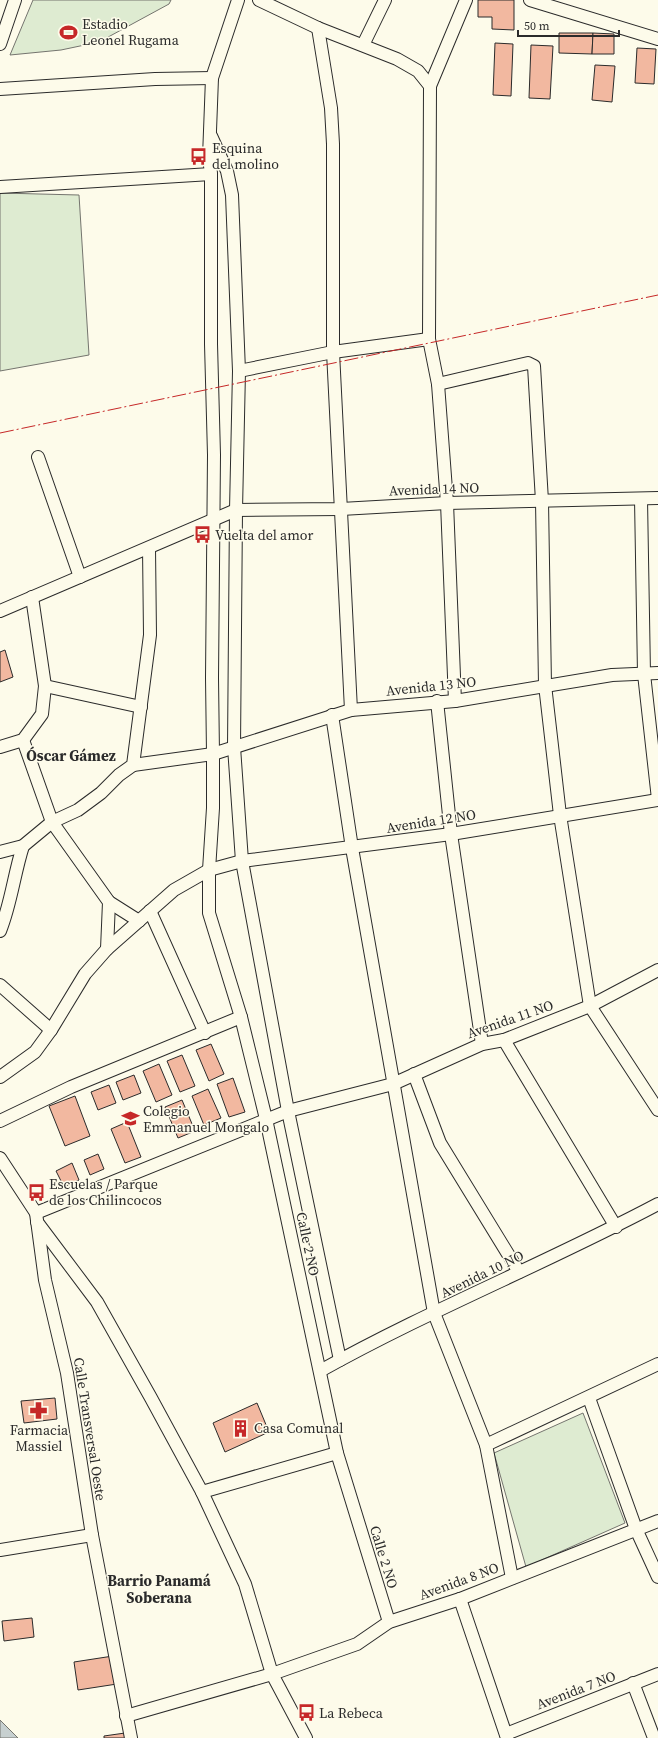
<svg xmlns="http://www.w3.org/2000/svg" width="658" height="1738" viewBox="0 0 658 1738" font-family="'Source Serif 4',serif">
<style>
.green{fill:#deebd1;stroke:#74746e}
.water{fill:#c7d0d0;stroke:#74746e}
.building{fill:#f2b8a0;stroke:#2b2b2b}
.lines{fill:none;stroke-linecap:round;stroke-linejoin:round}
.minor-casing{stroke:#2b2b2b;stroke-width:14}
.minor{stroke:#fdfbea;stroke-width:12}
.power{stroke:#c62828;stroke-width:1;stroke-dasharray:14 3 2 3;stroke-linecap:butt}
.labels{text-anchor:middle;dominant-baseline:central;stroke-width:3;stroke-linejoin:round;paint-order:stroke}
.poi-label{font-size:14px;fill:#2b2b2b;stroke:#fdfbea;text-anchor:start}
.street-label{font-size:14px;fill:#2b2b2b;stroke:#fdfbea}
.neighbourhood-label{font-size:15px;font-weight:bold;fill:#2b2b2b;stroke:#fdfbea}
</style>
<rect width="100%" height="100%" fill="#fdfbea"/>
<!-- green -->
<g class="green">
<path d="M 33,0 L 171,0 L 169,4 L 99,42 L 61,50 L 10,55 Z"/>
<path d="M 0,193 L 79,195 L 89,355 L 0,371 Z"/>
<path d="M 583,1413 L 625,1523 L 526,1567 L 494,1453 Z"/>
</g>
<!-- water -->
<path class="water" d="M 0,1720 L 18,1738 L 0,1738 Z"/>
<!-- building -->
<g class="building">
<path d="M 478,0 L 514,0 L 514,30 L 492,29 L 492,17 L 478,17 Z"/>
<path d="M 559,33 L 593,33 L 592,54 L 559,53 Z"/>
<path d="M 593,33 L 614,34 L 614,54 L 592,54 Z"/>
<path d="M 495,43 L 513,44 L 511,96 L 493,95 Z"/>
<path d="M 531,45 L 553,46 L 550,99 L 529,98 Z"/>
<path d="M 637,48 L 656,49 L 654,84 L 635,83 Z"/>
<path d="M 595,65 L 615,66 L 612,102 L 592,100 Z"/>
<path d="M 5,650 L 13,677 L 0,682 L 0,652 Z"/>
<path d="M 211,1044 L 224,1074 L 209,1081 L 196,1050 Z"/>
<path d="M 182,1055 L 195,1086 L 180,1092 L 167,1061 Z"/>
<path d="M 159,1064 L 172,1095 L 156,1102 L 143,1071 Z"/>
<path d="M 134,1075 L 141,1093 L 123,1100 L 116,1082 Z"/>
<path d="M 233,1078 L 245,1112 L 229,1117 L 217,1084 Z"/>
<path d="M 109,1085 L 116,1103 L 98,1110 L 91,1092 Z"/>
<path d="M 208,1089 L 221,1118 L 204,1125 L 192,1096 Z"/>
<path d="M 75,1096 L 90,1136 L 65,1146 L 49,1106 Z"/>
<path d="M 182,1100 L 195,1131 L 178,1138 L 165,1107 Z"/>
<path d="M 127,1122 L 141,1157 L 125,1163 L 111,1129 Z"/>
<path d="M 98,1154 L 104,1169 L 90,1175 L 84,1160 Z"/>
<path d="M 72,1163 L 79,1180 L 64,1187 L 56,1171 Z"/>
<path d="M 55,1398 L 57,1419 L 24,1423 L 21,1401 Z"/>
<path d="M 257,1403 L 269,1432 L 225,1452 L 213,1423 Z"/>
<path d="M 32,1618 L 34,1637 L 4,1641 L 2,1621 Z"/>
<path d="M 113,1656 L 117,1684 L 78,1690 L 74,1662 Z"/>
<path d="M 125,1733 L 125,1738 L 104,1738 L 104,1736 Z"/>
</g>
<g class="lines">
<defs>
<g id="minor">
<path d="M 238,0 L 212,78 L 209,157 L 211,174 L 211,344 L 214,455 L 212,678 L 213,754 L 213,808 L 209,870 L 209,913 L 241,1017 L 266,1119 L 337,1453 L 389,1622"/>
<path d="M 259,0 L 318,28 L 397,59 L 418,71 L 430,86"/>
<path d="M 530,0 L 658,39"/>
<path d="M 318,28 L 331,108 L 333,144 L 333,352 L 351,710"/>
<path d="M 0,44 L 15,0"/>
<path d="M 363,45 L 385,0"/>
<path d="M 0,89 L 155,79 L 212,78"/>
<path d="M 211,136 L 227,171 L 232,195 L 239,371 L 236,510 L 234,747 L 242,861 L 288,1111 L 340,1360"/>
<path d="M 0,187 L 211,174"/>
<path d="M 239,371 L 333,352 L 429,339"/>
<path d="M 438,384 L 528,363 L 534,366 L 542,501 L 545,685 L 560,815 L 590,1006 L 658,1110"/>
<path d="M 38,457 L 80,577"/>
<path d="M 641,499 L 644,674 L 658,799"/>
<path d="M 0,611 L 236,510 L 341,509 L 447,503 L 658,498"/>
<path d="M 45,686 L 141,707"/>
<path d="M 437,701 L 451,834 L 482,1044"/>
<path d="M 455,701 L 447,503 L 438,384 L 429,339 L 430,86 L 466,0"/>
<path d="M 332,715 L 352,848 L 434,1313 L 486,1445 L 512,1578"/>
<path d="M 23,740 L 52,822 L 109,902 L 107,949"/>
<path d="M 0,747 L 23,740 L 42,714 L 45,686 L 32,597"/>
<path d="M 133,765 L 213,754 L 351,710 L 455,701 L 612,675 L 658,673"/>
<path d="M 0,852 L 23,846 L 52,822 L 78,810 L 101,793 L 119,775 L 133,765 L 150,635 L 149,548"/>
<path d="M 109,902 L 139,921"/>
<path d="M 150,911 L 205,1033"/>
<path d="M 0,931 C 11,904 14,874 23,846"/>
<path d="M 0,985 L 51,1030"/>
<path d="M 504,1040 L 616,1227"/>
<path d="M 414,1074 L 440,1143 L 519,1272"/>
<path d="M 0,1077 L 35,1052 L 51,1030 L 85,974 L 107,949 L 174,890 L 209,870 L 242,861 L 451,834 L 658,800"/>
<path d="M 0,1121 L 71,1087 L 241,1017"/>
<path d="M 0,1158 L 36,1213 L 45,1280 L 67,1373 L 92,1535 L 131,1738"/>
<path d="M 36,1213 L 288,1111 L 393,1084 L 482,1044 L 504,1040 L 590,1006 L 658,970"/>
<path d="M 37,1222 L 97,1302 L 151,1398 L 202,1492 L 245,1584 L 272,1674 L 306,1738"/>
<path d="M 320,1371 C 429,1310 547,1263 658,1204"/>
<path d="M 589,1398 L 636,1529 L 658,1577"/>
<path d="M 486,1445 L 658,1364"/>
<path d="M 202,1492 L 337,1453"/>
<path d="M 0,1550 L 92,1535"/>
<path d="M 460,1599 L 507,1738"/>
<path d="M 633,1683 L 654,1738"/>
<path d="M 126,1716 L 272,1674 L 357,1644 L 389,1622 L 460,1599 L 658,1521"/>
<path d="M 506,1734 L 658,1674"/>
</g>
</defs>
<!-- minor casing -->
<use href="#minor" class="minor-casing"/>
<!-- minor -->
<use href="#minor" class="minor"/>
<!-- power -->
<path class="power" d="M 0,433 L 658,295"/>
</g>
<!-- icons -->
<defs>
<symbol id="stadium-bare" viewBox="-9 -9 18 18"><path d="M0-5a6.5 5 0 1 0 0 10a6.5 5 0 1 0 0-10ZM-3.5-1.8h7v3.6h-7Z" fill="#c62828" stroke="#fdfbea" stroke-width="2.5" paint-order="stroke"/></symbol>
<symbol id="bus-bare" viewBox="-9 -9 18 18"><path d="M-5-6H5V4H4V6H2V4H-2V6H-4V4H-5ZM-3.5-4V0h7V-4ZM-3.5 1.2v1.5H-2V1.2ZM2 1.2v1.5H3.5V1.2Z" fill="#c62828" stroke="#fdfbea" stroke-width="2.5" paint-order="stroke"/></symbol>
<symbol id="university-bare" viewBox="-9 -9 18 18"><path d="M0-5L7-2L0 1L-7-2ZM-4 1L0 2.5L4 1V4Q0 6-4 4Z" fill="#c62828" stroke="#fdfbea" stroke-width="2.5" paint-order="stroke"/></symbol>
<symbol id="pharmacy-bare" viewBox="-9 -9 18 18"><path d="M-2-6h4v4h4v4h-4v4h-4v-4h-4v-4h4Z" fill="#c62828" stroke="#fdfbea" stroke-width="2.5" paint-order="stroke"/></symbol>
<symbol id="building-bare" viewBox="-9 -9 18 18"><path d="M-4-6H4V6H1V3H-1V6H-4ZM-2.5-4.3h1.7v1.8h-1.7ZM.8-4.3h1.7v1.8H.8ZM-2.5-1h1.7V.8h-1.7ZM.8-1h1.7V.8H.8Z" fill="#c62828" stroke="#fdfbea" stroke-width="2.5" paint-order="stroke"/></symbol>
</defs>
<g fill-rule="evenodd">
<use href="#stadium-bare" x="56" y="20" width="25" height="25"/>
<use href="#bus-bare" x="186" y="144" width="25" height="25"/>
<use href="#bus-bare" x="190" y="522" width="25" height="25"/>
<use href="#university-bare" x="118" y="1106" width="25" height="25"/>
<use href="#bus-bare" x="24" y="1180" width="25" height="25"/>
<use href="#pharmacy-bare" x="26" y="1398" width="25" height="25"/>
<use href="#building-bare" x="228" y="1416" width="25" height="25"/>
<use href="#bus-bare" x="294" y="1700" width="25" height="25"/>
</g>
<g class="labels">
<!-- poi labels -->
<g class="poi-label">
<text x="82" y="24">Estadio<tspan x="82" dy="16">Leonel Rugama</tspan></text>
<text x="212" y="148">Esquina<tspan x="212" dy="16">del molino</tspan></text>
<text x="215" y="535">Vuelta del amor</text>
<text x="143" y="1111">Colegio<tspan x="143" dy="16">Emmanuel Mongalo</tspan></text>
<text x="49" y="1184">Escuelas / Parque<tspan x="49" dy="16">de los Chilincocos</tspan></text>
<text x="254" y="1428">Casa Comunal</text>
<text x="39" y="1430" text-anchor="middle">Farmacia<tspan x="39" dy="16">Massiel</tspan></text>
<text x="319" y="1713">La Rebeca</text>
</g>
<!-- street labels -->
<g class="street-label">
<text transform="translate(434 489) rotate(-2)">Avenida 14 NO</text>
<text transform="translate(431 686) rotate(-6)">Avenida 13 NO</text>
<text transform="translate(431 821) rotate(-9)">Avenida 12 NO</text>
<text transform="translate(510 1019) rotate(-19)">Avenida 11 NO</text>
<text transform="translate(308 1244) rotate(78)">Calle 2 NO</text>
<text transform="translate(482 1274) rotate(-26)">Avenida 10 NO</text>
<text transform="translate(90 1429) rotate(81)">Calle Transversal Oeste</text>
<text transform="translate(384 1557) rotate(73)">Calle 2 NO</text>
<text transform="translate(459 1581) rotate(-20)">Avenida 8 NO</text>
<text transform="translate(576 1690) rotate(-21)">Avenida 7 NO</text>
</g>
<!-- neighbourhood labels -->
<g class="neighbourhood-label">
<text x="71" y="755">Óscar Gámez</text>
<text x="159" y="1580">Barrio Panamá<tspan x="159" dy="17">Soberana</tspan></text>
</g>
</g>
<!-- scale -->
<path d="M518 30v6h101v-6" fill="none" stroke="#2b2b2b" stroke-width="2"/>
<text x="524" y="30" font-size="12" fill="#2b2b2b" stroke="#fdfbea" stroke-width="3" paint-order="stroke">50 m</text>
</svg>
